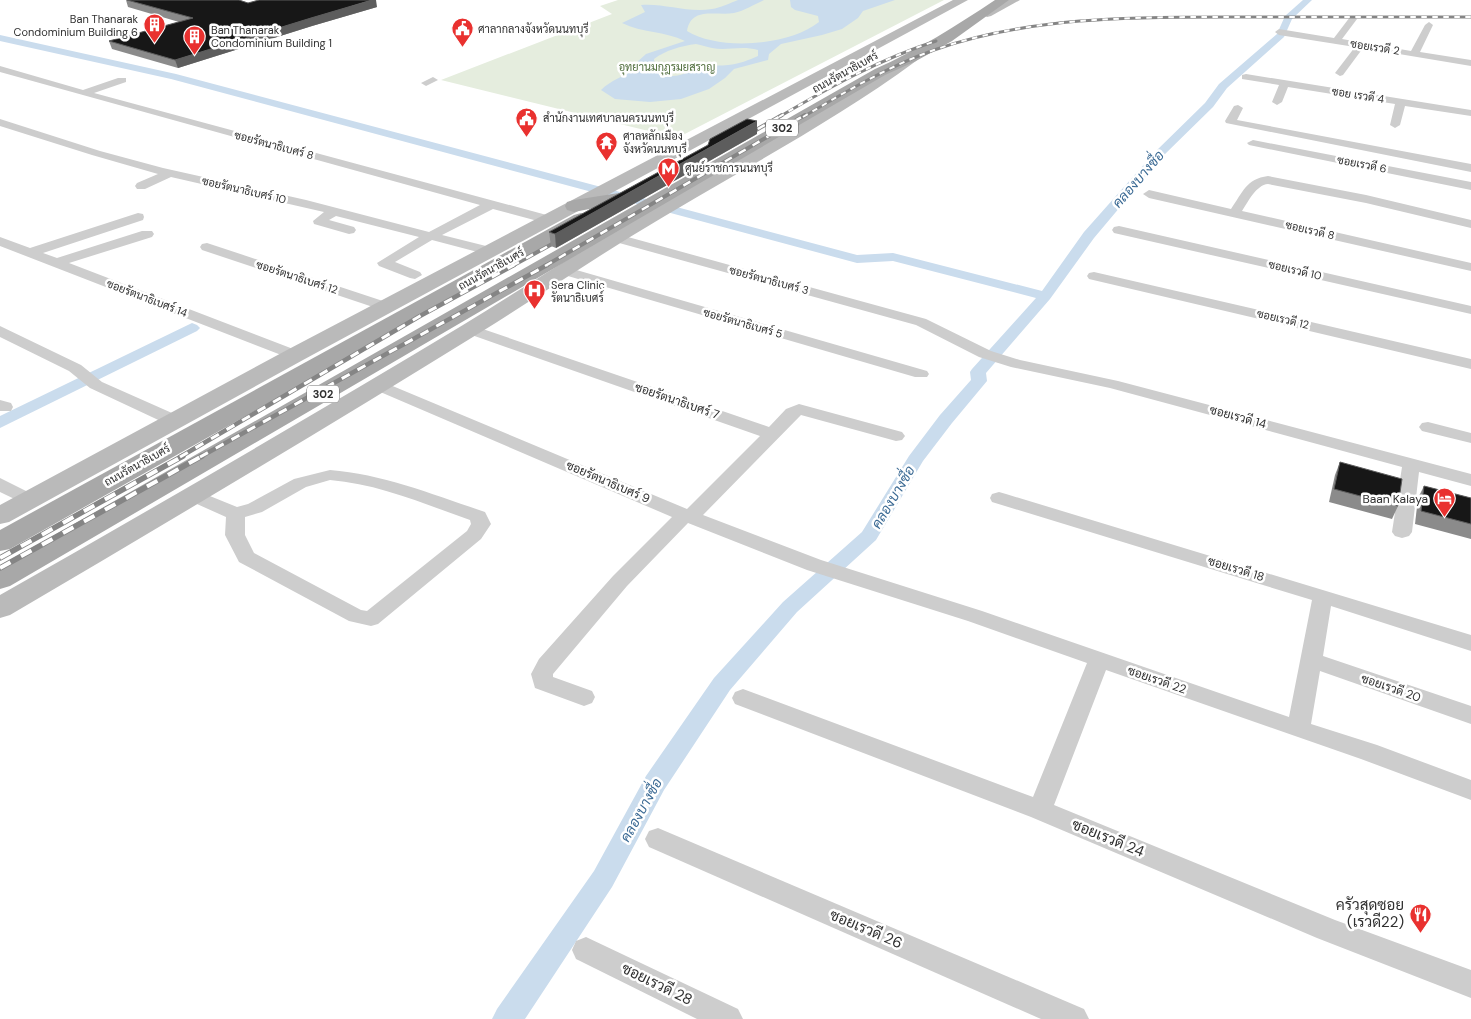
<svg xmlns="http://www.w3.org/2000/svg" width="1471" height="1019" viewBox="0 0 1471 1019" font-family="'DM Sans',Sarabun,sans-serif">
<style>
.green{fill:#e5edde}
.water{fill:#cadced;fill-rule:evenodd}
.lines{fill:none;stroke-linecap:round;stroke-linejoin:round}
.canal{fill:#cadced;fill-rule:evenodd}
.street{fill:#cdcdcd;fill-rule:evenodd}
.secondary{fill:#bababa;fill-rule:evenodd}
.primary{fill:#a8a8a8;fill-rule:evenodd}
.rail-far3-casing{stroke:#858585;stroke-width:3}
.rail-far2-casing{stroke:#858585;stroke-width:4}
.rail-far1-casing{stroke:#858585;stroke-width:4.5}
.rail-casing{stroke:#858585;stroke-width:5.5}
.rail-far3{stroke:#fff;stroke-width:2;stroke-dasharray:5.5;stroke-linecap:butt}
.rail-far2{stroke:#fff;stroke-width:2.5;stroke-dasharray:8;stroke-linecap:butt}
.rail-far1{stroke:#fff;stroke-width:3;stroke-dasharray:9;stroke-linecap:butt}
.rail{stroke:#fff;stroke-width:4;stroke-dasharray:12;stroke-linecap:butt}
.wall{fill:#8b8b8b}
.shaded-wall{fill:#5d5d5d}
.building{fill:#171717;stroke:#5d5d5d}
.labels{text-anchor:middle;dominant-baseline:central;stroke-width:5;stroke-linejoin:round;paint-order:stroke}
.far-poi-label{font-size:11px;fill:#303030;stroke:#fff;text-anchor:start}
.far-street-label{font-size:11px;fill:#303030;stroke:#fff}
.far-park-label{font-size:11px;fill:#4f6d3c;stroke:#fff}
.shield{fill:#fff;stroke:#6e6e6e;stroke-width:1}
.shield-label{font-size:11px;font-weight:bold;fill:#303030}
.street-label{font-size:12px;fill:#303030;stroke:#fff}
.poi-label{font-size:12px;fill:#303030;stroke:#fff;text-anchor:end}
.water-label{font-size:14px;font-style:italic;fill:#3b6a94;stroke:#fff}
.near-street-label{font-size:15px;fill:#303030;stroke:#fff}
.near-poi-label{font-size:15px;fill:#303030;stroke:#fff;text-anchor:end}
</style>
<rect width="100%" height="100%" fill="#fff"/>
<!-- green -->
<path class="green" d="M 618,0 L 944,0 L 677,138 L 441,80 L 612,14 L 600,6 Z"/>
<!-- water -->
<path class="water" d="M 738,0 L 764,0 C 755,4 744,11 734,13 C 716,16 691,6 687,31 C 719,51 789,46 819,22 L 818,16 L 795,10 L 791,7 L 790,0 L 895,0 L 863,11 L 858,18 L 842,29 L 822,35 L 781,44 L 769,54 L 768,60 L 734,69 L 725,78 L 709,89 L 681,99 L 650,102 L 615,99 L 601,90 C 611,80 623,77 635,69 L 636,63 L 646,54 L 685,41 C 665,31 642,33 622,23 L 645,12 L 641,5 C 664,3 687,13 712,9 C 720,8 730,3 738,0 ZM 696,44 C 702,45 706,47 712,48 C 728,51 741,45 758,50 L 758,56 C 749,60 739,64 728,65 C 713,67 700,63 685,68 L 688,72 C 676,78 666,77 655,71 L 654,59 C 666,50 681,46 696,44 Z"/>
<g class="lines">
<!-- canal -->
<g class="canal">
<path d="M 1303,0 L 1312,0 L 1292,19 L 1284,37 L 1227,88 L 1213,107 L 1163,156 L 1094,238 L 1050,299 L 986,373 L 987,381 L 952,423 L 923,461 L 876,540 L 797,612 L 730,690 L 664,790 L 612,887 L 525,1019 L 492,1019 L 497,1009 L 594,871 L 646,776 L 714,678 L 783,602 L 862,532 L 909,456 L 940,415 L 971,380 L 970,372 L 972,369 L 1036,298 L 893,261 L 857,263 L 171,79 L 0,41 L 0,35 L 176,74 L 857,255 L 893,253 L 1042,291 L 1084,232 L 1155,152 L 1205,103 L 1219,84 L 1277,34 L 1285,16 Z"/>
<path d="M 192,323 L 197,325 L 200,328 L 197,331 L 0,428 L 0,416 Z"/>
</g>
<!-- street -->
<g class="street">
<path d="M 1353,16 L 1357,19 L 1342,39 L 1411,51 L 1425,25 L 1429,22 L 1433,25 L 1420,52 L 1471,60 L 1471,66 L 1363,48 L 1343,75 L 1340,76 L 1335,73 L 1355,47 L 1279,35 L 1275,32 L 1279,29 L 1334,38 L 1350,17 Z"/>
<path d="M 0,66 L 83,90 L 118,78 L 126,78 L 126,82 L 94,93 L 554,217 L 555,220 L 549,224 L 493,209 L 442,235 L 494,248 L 496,251 L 494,254 L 489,255 L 432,240 L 395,262 L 420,272 L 422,275 L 415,279 L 410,278 L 379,266 L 377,263 L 419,237 L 336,216 L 329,220 L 354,227 L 356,230 L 354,233 L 349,234 L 314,224 L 313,221 L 324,212 L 171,177 L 145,189 L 137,189 L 135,186 L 137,183 L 158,174 L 92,155 L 0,126 L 0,119 L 100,151 L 163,168 L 306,200 L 429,232 L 480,205 L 0,72 Z"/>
<path d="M 1246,74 L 1471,110 L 1471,116 L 1405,106 L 1400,125 L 1395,128 L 1390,125 L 1395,104 L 1288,87 L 1282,102 L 1277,105 L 1272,102 L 1279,85 L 1242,79 L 1242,75 Z"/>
<path d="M 433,77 L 438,80 L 426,86 L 421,83 Z"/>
<path d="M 1238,105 L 1243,108 L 1237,120 L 1471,164 L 1471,172 L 1226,123 L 1225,121 L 1234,106 Z"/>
<path d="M 1253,140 L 1471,182 L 1471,190 L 1249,145 L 1247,143 Z"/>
<path d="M 1268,176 L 1366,195 L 1471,220 L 1471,228 L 1366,203 L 1268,184 C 1256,185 1248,202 1242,211 L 1471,263 L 1471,271 L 1149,198 L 1143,194 L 1149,190 L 1231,209 C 1243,192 1246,179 1268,176 Z"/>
<path d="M 138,213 L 143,214 L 144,217 L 143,220 L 43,253 L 57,258 L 142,231 L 152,231 L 154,234 L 152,237 L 69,263 L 301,352 L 303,355 L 301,358 L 289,358 L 0,246 L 0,237 L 30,248 Z"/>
<path d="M 1119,226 L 1471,306 L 1471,314 L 1114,233 L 1112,230 L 1114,227 Z"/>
<path d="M 617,234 L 926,319 L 991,351 L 1020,360 L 1118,381 L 1471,474 L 1471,486 L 1419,472 L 1412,532 L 1409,536 L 1402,538 L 1395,536 L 1392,532 L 1402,467 L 1110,388 L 1011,367 L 979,357 L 916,325 L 612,241 L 610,238 Z"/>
<path d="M 207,243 L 392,304 L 394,307 L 392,310 L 382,310 L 202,250 L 200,247 L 202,244 Z"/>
<path d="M 566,267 L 927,371 L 929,374 L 927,377 L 915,377 L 561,274 L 559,271 Z"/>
<path d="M 1094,272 L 1471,359 L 1471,369 L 1089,279 L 1087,276 L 1089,273 Z"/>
<path d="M 471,325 L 769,427 L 786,409 L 799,404 L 902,432 L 905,436 L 902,440 L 896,441 L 801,415 L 703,515 L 821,560 L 982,611 L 1289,717 L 1312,600 L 992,502 L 990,498 L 992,494 L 999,492 L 1006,494 L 1471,635 L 1471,651 L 1331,606 L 1323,656 L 1471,706 L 1471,724 L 1320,671 L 1311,724 L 1377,745 L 1471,780 L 1471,800 L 1361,759 L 1106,670 L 1054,805 L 1335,920 L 1471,970 L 1471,998 L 1317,938 L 1031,817 L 735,704 L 732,698 L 735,692 L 743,689 L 1033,797 L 1087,663 L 968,621 L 807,570 L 688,523 L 627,586 L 553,674 L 553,677 L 592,691 L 595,697 L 592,703 L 584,706 L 535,688 L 531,674 L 539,659 L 613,576 L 672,517 L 371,388 L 369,385 L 371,382 L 383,382 L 687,509 L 760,436 L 466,333 L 463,330 L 466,327 Z"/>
<path d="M 0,326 L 81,365 L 102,382 L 181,417 L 183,421 L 181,425 L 169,425 L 90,388 L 69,371 L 0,337 Z"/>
<path d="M 0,400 L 11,403 L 13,407 L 11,411 L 0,411 Z"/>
<path d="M 1428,422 L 1471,433 L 1471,443 L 1422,431 L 1419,427 L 1422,423 Z"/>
<path d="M 330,470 C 383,474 434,495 485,512 L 491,524 L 481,539 L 378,624 L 371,626 L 349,621 L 239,562 L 225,535 L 226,517 L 188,500 L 186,496 L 188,492 L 195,490 L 237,507 L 248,504 L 294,479 ZM 330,480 C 379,484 424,504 470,520 L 471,524 L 467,531 L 367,611 L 361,610 L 254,553 L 245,535 L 245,517 L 262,512 L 306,487 Z"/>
<path d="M 0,478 L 36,496 L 38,500 L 36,504 L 29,506 L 0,492 Z"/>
<path d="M 658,828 L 1084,1009 L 1089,1019 L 1041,1019 L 649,847 L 645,839 L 649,831 Z"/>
<path d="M 586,937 L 738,1009 L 743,1019 L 697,1019 L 576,959 L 572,950 L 576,941 Z"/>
</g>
<!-- secondary -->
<g class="secondary">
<path d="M 953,0 L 968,0 L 303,360 L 9,522 L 0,524 L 0,505 L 287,350 Z"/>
<path d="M 1005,0 L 1020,0 L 991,16 L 987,17 L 981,13 Z"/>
<path d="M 911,54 L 918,58 L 916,61 C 825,128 725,178 630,237 C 580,268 531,301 481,332 C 326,428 168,522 10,615 L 0,618 L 0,595 C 155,507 310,417 463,325 C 514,294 564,261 616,230 C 713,171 814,121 906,55 Z"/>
</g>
<!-- primary -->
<g class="primary">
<path d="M 995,0 L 1009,0 L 952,41 L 916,61 L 885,75 L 10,586 L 0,589 L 0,566 L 875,69 C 918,50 956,26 995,0 Z"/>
<path d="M 619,193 L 625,194 L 628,198 L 625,202 L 574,212 L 567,210 L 565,206 L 567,202 L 574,200 Z"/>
<path d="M 581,213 L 588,215 L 590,219 L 588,223 L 10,549 L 0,551 L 0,530 L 574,215 Z"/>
</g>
<defs>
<g id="rail-far3">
<path d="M 779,117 C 830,87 880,59 936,41"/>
<path d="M 803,117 C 845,92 887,67 934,50 C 1031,16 1136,17 1237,17 C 1315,17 1393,17 1471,17"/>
</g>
<g id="rail-far2">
<path d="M 744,137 L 782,115"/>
<path d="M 512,266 L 563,238"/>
<path d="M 545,266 L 805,115"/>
</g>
<g id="rail-far1">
<path d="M 180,457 L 420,316 L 514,265"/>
<path d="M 200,457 L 547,265"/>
</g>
<g id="rail">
<path d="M 0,558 L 183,456"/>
<path d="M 0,568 L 202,456"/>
</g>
</defs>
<!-- rail-far3 casing -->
<use href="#rail-far3" class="rail-far3-casing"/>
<!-- rail-far2 casing -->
<use href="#rail-far2" class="rail-far2-casing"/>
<!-- rail-far1 casing -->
<use href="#rail-far1" class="rail-far1-casing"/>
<!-- rail casing -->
<use href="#rail" class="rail-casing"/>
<!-- rail-far3 -->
<use href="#rail-far3" class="rail-far3"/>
<!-- rail-far2 -->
<use href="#rail-far2" class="rail-far2"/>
<!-- rail-far1 -->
<use href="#rail-far1" class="rail-far1"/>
<!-- rail -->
<use href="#rail" class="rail"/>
</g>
<!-- wall -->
<g class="wall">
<path d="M 126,0 L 239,0 L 248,3 L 377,7 L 312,26 L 178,68 L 112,49 L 109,41 L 179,22 L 128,7 Z"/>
<path d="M 757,134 L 556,248 L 551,246 L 549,232 Z"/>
<path d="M 1340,462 L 1398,506 L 1392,519 L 1329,502 L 1335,475 Z"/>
<path d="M 1424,486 L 1471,498 L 1471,539 L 1415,524 L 1418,498 Z"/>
</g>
<!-- shaded-wall -->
<g class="shaded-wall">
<path d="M 372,0 L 376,0 L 377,7 L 312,26 L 178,68 L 175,60 L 311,18 Z"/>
<path d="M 757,121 L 757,134 L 556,248 L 555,234 Z"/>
</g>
<!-- building -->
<g class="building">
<path d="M 127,0 L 239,0 L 248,3 L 259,0 L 372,0 L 311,18 L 175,60 L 109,41 L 193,18 Z"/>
<path d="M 747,119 L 757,121 L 555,234 L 549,232 L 708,145 L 710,139 Z"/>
<path d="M 1340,462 L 1402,479 L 1398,506 L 1334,489 Z"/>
<path d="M 1424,486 L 1471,498 L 1471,524 L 1421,511 Z"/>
</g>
<!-- icons -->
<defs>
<symbol id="building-pin" viewBox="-11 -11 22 30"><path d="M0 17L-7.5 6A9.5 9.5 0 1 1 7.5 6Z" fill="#e9312f" stroke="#fff"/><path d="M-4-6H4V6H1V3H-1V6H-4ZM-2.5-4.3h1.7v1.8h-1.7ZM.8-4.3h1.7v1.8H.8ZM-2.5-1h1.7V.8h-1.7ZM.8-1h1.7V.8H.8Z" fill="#fff"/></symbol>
<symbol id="civic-pin" viewBox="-11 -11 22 30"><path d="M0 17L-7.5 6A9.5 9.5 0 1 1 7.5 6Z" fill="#e9312f" stroke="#fff"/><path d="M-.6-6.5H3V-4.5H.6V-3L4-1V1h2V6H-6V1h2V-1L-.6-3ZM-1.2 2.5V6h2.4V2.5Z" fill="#fff"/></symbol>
<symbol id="temple-pin" viewBox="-11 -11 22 30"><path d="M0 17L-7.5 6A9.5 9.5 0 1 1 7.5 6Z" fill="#e9312f" stroke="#fff"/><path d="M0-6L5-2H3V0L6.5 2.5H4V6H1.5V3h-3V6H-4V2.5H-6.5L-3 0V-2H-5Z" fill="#fff"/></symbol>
<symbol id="metro-pin" viewBox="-11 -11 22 30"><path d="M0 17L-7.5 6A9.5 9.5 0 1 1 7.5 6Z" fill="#e9312f" stroke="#fff"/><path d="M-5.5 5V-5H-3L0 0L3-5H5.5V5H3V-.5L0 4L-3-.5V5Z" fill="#fff"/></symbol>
<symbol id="hospital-pin" viewBox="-11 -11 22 30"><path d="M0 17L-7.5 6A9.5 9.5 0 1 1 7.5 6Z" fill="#e9312f" stroke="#fff"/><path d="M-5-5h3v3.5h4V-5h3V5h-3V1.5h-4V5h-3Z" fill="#fff"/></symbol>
<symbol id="hotel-pin" viewBox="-11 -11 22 30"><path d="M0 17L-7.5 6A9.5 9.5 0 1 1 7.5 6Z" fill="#e9312f" stroke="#fff"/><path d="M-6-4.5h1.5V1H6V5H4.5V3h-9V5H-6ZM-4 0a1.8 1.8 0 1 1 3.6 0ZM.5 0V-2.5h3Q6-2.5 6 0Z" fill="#fff"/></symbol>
<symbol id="restaurant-pin" viewBox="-11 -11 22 30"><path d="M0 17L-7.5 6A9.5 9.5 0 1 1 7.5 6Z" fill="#e9312f" stroke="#fff"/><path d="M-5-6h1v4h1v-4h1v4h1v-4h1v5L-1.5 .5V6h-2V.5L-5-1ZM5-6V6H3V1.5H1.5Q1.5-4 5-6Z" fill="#fff"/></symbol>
</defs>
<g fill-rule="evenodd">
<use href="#building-pin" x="142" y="12" width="25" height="34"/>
<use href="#civic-pin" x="450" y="16" width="25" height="34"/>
<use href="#building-pin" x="182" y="24" width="25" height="34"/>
<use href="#civic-pin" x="514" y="106" width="25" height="34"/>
<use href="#temple-pin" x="594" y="130" width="25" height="34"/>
<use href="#metro-pin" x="656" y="156" width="25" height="34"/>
<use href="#hospital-pin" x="522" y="278" width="25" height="34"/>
<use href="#hotel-pin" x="1432" y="486" width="25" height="34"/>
<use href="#restaurant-pin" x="1408" y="902" width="25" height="34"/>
</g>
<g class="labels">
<!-- far-poi labels -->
<g class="far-poi-label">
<text x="138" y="19" text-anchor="end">Ban Thanarak<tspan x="138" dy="13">Condominium Building 6</tspan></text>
<text x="478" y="29">ศาลากลางจังหวัดนนทบุรี</text>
<text x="211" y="30">Ban Thanarak<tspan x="211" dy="13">Condominium Building 1</tspan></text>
<text x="543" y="118">สำนักงานเทศบาลนครนนทบุรี</text>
<text x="623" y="136">ศาลหลักเมือง<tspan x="623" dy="13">จังหวัดนนทบุรี</tspan></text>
<text x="685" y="168">ศูนย์ราชการนนทบุรี</text>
<text x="551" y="285">Sera Clinic<tspan x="551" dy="13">รัตนาธิเบศร์</tspan></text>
</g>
<!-- far-street labels -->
<g class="far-street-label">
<text transform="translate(1375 47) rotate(9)">ซอยเรวดี 2</text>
<text transform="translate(845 72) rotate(-29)">ถนนรัตนาธิเบศร์</text>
<text transform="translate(1358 95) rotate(9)">ซอย เรวดี 4</text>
<text transform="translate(274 145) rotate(15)">ซอยรัตนาธิเบศร์ 8</text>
<text transform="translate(1362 164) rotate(11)">ซอยเรวดี 6</text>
<text transform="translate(244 190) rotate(13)">ซอยรัตนาธิเบศร์ 10</text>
<text transform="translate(1310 230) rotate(13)">ซอยเรวดี 8</text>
<text transform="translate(491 269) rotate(-29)">ถนนรัตนาธิเบศร์</text>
<text transform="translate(1295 270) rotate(13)">ซอยเรวดี 10</text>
<text transform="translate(297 277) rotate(18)">ซอยรัตนาธิเบศร์ 12</text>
<text transform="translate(769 280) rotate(15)">ซอยรัตนาธิเบศร์ 3</text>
<text transform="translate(147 298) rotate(21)">ซอยรัตนาธิเบศร์ 14</text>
<text transform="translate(1283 319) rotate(13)">ซอยเรวดี 12</text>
<text transform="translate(743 323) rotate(16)">ซอยรัตนาธิเบศร์ 5</text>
<text transform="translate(137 465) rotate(-29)">ถนนรัตนาธิเบศร์</text>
</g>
<!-- far-park labels -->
<g class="far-park-label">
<text x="667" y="67">อุทยานมกุฎรมยสราญ</text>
</g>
<!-- shield labels -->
<g class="shield">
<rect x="766" y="119.5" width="32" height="17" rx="4"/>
<rect x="307" y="385.5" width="32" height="17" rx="4"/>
</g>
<g class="shield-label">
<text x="782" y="128">302</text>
<text x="323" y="394">302</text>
</g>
<!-- street labels -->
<g class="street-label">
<text transform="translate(677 401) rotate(19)">ซอยรัตนาธิเบศร์ 7</text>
<text transform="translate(1238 417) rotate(15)">ซอยเรวดี 14</text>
<text transform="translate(608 482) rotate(23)">ซอยรัตนาธิเบศร์ 9</text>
<text transform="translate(1236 569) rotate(17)">ซอยเรวดี 18</text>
<text transform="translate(1157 680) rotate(19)">ซอยเรวดี 22</text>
<text transform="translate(1391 688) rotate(19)">ซอยเรวดี 20</text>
</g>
<!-- poi labels -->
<g class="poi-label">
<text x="1428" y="499">Baan Kalaya</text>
</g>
<!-- water labels -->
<g class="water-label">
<text transform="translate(1138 179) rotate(-49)">คลองบางซื่อ</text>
<text transform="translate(893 497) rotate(-59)">คลองบางซื่อ</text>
<text transform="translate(641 810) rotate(-61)">คลองบางซื่อ</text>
</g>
<!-- near-street labels -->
<g class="near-street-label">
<text transform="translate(1108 838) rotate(22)">ซอยเรวดี 24</text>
<text transform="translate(866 929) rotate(23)">ซอยเรวดี 26</text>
<text transform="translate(657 984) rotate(26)">ซอยเรวดี 28</text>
</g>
<!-- near-poi labels -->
<g class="near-poi-label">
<text x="1404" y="905">ครัวสุดซอย<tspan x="1404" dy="17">(เรวดี22)</tspan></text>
</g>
</g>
</svg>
